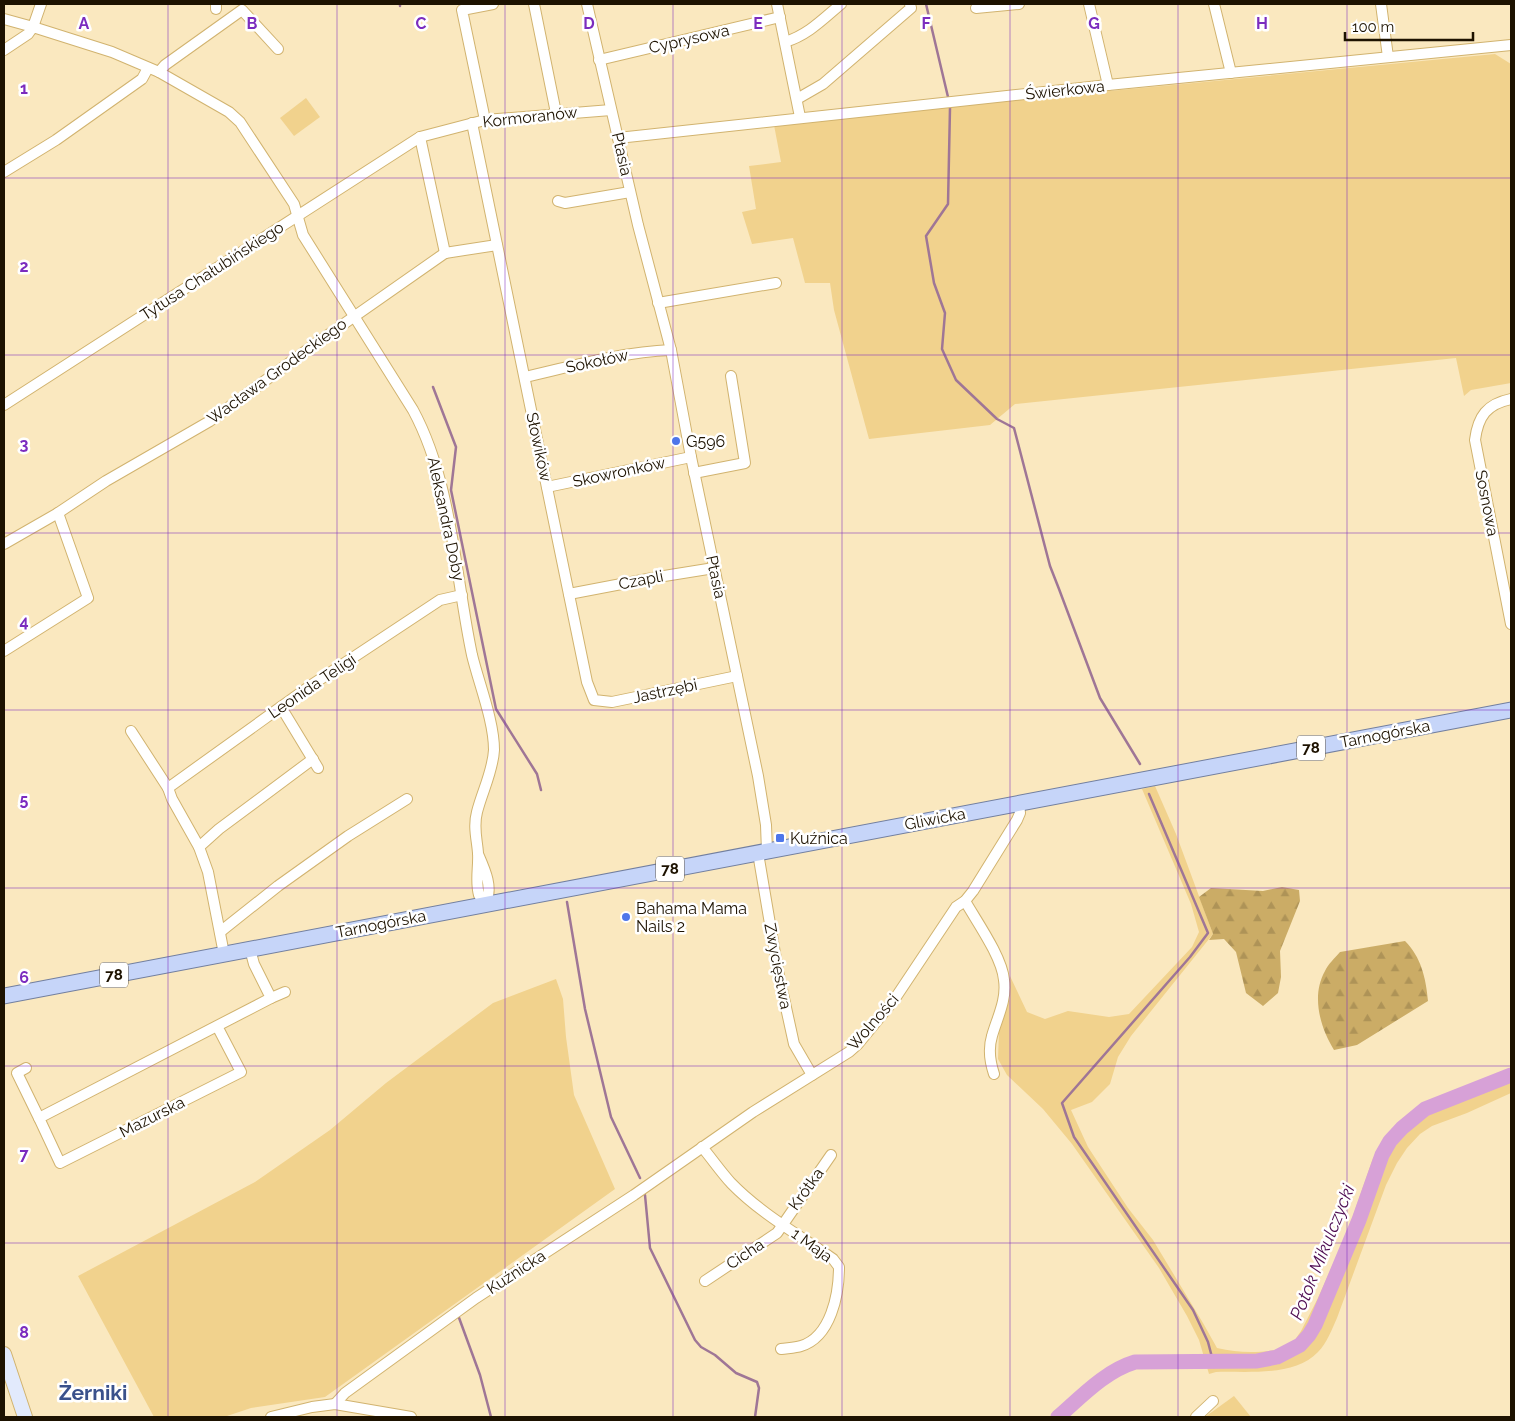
<svg xmlns="http://www.w3.org/2000/svg" width="1515" height="1421" viewBox="0 0 1515 1421" font-family="Raleway,sans-serif">
<style>
.green{fill:#f1d28d}
.forest{fill:url(#forest-firs)}
.lines{fill:none;stroke-linecap:round;stroke-linejoin:round}
.stream{stroke:#9f7696;stroke-width:2.5}
.river{stroke:#d7a1d7;stroke-width:15}
.street-casing{stroke:#d1b36f;stroke-width:12}
.secondary-casing{stroke:#d1b36f;stroke-width:16}
.primary-casing{stroke:#727f9f;stroke-width:17}
.street{stroke:#fff;stroke-width:10}
.secondary{stroke:#e2eafc;stroke-width:14}
.primary{stroke:#c6d5f9;stroke-width:15}
.grid{fill:none;stroke:#7b2cbf;stroke-width:1;stroke-opacity:0.55}
.poi-dot{fill:#4e76ea;stroke:#fff;stroke-width:2}
.labels{text-anchor:middle;dominant-baseline:central;stroke-width:5;stroke-linejoin:round;paint-order:stroke}
.shield{fill:#fff;stroke:#61594c;stroke-width:1}
.shield-label{font-size:15px;font-weight:bold;fill:#1d1200}
.street-label{font-size:16px;fill:#1d1200;stroke:#fff}
.poi-label{font-size:16px;fill:#1d1200;stroke:#fff;text-anchor:start}
.water-label{font-size:18px;font-style:italic;fill:#4f0e52;stroke:#fff}
.district-label{font-size:21px;font-weight:bold;fill:#3a518b;stroke:#fff}
.grid-label{font-size:16px;text-anchor:middle;font-weight:bold;fill:#7b2cbf;stroke:#fff;stroke-width:5;stroke-linejoin:round;paint-order:stroke}
</style>
<defs>
<pattern id="forest-firs" width="22" height="20" patternUnits="userSpaceOnUse" patternTransform="scale(1.25)"><rect width="22" height="20" fill="#cbac66"/><path d="M5 1l3.5 6h-7zM16 11l3.5 6h-7z" fill="#ae9357"/></pattern>
</defs>
<rect width="100%" height="100%" fill="#fae8bf"/>
<!-- green -->
<g class="green">
<path d="M 1495,54 L 1511,64 L 1511,383 L 1471,390 L 1464,396 L 1456,358 L 1015,404 L 990,425 L 869,439 L 834,310 L 830,283 L 805,283 L 793,238 L 752,244 L 742,212 L 756,209 L 749,166 L 781,162 L 774,125 L 777,123 Z"/>
<path d="M 306,98 L 320,117 L 294,136 L 280,118 Z"/>
<path d="M 1155,786 L 1176,834 L 1213,934 L 1131,1036 L 1118,1057 L 1110,1084 L 1092,1102 L 1071,1110 L 1088,1147 L 1128,1208 L 1153,1240 L 1203,1323 L 1217,1348 C 1243,1354 1264,1353 1290,1347 L 1301,1331 L 1318,1298 L 1348,1230 L 1373,1158 L 1389,1135 L 1415,1110 L 1454,1090 L 1511,1071 L 1511,1093 L 1467,1113 L 1432,1126 L 1420,1134 L 1407,1148 L 1397,1163 L 1386,1185 L 1337,1318 C 1332,1329 1327,1343 1318,1352 C 1295,1377 1248,1371 1216,1372 L 1209,1374 L 1199,1340 L 1187,1316 L 1159,1268 L 1072,1144 L 1043,1109 L 1007,1075 L 998,1059 L 999,1031 L 1010,998 L 1010,976 L 1027,1012 L 1045,1019 L 1068,1011 L 1109,1017 L 1129,1014 L 1192,947 L 1199,932 L 1191,904 L 1142,789 Z"/>
<path d="M 556,979 L 563,999 L 566,1037 L 574,1095 L 615,1189 L 325,1397 L 251,1408 L 224,1417 L 154,1417 L 78,1276 L 255,1182 L 330,1130 L 386,1083 L 493,1003 Z"/>
<path d="M 1234,1396 L 1251,1417 L 1205,1417 Z"/>
</g>
<!-- forest -->
<g class="forest">
<path d="M 1282,887 L 1299,890 L 1300,901 L 1280,951 L 1281,977 L 1278,993 L 1263,1006 L 1246,993 L 1236,952 L 1224,939 L 1209,940 L 1213,934 L 1199,897 L 1211,888 L 1263,891 Z"/>
<path d="M 1405,941 C 1421,957 1426,978 1428,1001 L 1357,1045 L 1334,1050 C 1320,1027 1311,996 1325,971 C 1328,964 1335,958 1340,952 Z"/>
</g>
<g class="lines">
<!-- stream -->
<g class="stream">
<path d="M 400,4 L 400,6"/>
<path d="M 926,4 L 948,97"/>
<path d="M 950,108 L 948,204 L 926,236 L 934,283 L 945,313 L 942,349 L 956,380 L 997,419 L 1014,428 L 1050,566 L 1059,589 L 1100,698 L 1140,764"/>
<path d="M 433,387 L 456,447 L 451,490 L 496,709 L 537,774 L 541,790"/>
<path d="M 1149,794 L 1208,933 L 1190,957 L 1062,1103 L 1074,1137 L 1193,1310 L 1208,1342 L 1213,1361"/>
<path d="M 567,902 L 585,1009 L 611,1117 L 640,1178"/>
<path d="M 645,1195 L 650,1248 L 695,1340 L 701,1347 L 715,1355 L 736,1373 L 757,1382 L 759,1388 L 755,1417"/>
<path d="M 458,1315 L 480,1375 L 491,1417"/>
</g>
<!-- river -->
<path class="river" d="M 1058,1417 C 1081,1397 1105,1371 1135,1362 L 1257,1361 L 1277,1357 L 1300,1345 L 1309,1335 L 1315,1325 L 1359,1220 L 1382,1155 L 1390,1141 L 1402,1128 L 1425,1109 L 1511,1075"/>
<defs>
<g id="street">
<path d="M 216,4 L 216,9"/>
<path d="M 534,4 L 556,113"/>
<path d="M 587,4 L 638,225 L 671,350 L 691,457 L 758,776 L 766,825 L 767,851"/>
<path d="M 777,4 L 800,117"/>
<path d="M 1089,4 L 1108,85"/>
<path d="M 1214,4 L 1231,73"/>
<path d="M 1381,4 L 1388,57"/>
<path d="M 976,8 L 1019,4"/>
<path d="M 4,19 L 33,27 L 41,4"/>
<path d="M 785,42 C 808,35 823,19 841,4"/>
<path d="M 4,50 L 28,34 L 33,27 L 112,52 L 159,72 L 229,112 L 240,122 L 294,204 L 303,235 L 413,410 C 452,482 455,575 472,655 C 479,684 494,721 494,750 C 493,771 482,792 477,812 C 473,827 477,839 478,853 C 479,867 475,881 479,895 C 480,898 484,901 486,903 C 493,887 485,870 478,854"/>
<path d="M 599,60 L 780,17"/>
<path d="M 159,72 L 165,65 L 242,10 L 278,49"/>
<path d="M 797,99 L 823,84 L 911,8 L 910,4"/>
<path d="M 485,120 L 462,10 L 493,4"/>
<path d="M 472,123 L 587,682 L 594,700 L 612,702 L 737,676"/>
<path d="M 420,137 L 445,253"/>
<path d="M 618,138 L 1108,85 L 1511,45"/>
<path d="M 4,172 L 56,140 L 142,79 L 148,68"/>
<path d="M 558,201 L 565,203 L 630,192"/>
<path d="M 445,253 L 497,245"/>
<path d="M 658,303 L 776,283"/>
<path d="M 525,377 C 573,366 622,352 671,350"/>
<path d="M 1511,399 C 1487,404 1478,416 1475,440 L 1511,624"/>
<path d="M 4,405 L 420,137 L 485,120 L 611,110"/>
<path d="M 694,473 L 745,463 L 731,376"/>
<path d="M 547,487 L 691,457"/>
<path d="M 4,544 L 58,513 L 106,481 L 210,421 L 315,344 L 445,253"/>
<path d="M 569,594 L 658,577 L 714,568"/>
<path d="M 4,651 L 88,598 L 58,513"/>
<path d="M 281,707 L 318,768"/>
<path d="M 131,731 L 168,788 L 172,799 L 199,847 L 208,872 L 224,954"/>
<path d="M 168,788 L 310,686 L 440,600 L 462,595"/>
<path d="M 199,847 L 219,829 L 313,759"/>
<path d="M 758,853 L 778,971 L 794,1044 L 812,1075"/>
<path d="M 965,901 C 977,922 1002,957 1004,980 C 1007,1000 997,1018 992,1036 C 988,1049 990,1062 994,1074"/>
<path d="M 220,932 L 278,886 L 348,836 L 407,799"/>
<path d="M 271,998 L 285,992"/>
<path d="M 217,1026 L 241,1072 L 60,1163 L 39,1118 L 271,998 L 254,964 L 250,949"/>
<path d="M 26,1068 L 17,1073 L 39,1118"/>
<path d="M 702,1147 C 712,1159 721,1172 731,1183 C 760,1213 799,1235 833,1259 L 839,1267 C 839,1294 831,1337 801,1346 C 795,1348 787,1348 781,1349"/>
<path d="M 705,1281 L 777,1233 L 831,1155"/>
<path d="M 335,1404 L 345,1393 L 476,1298 L 634,1195 L 753,1112 L 849,1052 L 858,1044 L 894,1000 L 956,907 L 965,901 L 973,891 L 1017,820 L 1020,813 L 1019,803"/>
<path d="M 271,1417 L 312,1407 L 335,1404 L 411,1417"/>
<path d="M 1196,1417 L 1213,1401"/>
</g>
<path id="secondary" d="M 4,1354 L 25,1417"/>
<path id="primary" d="M 4,996 L 1511,710"/>
</defs>
<!-- street casing -->
<use href="#street" class="street-casing"/>
<!-- secondary casing -->
<use href="#secondary" class="secondary-casing"/>
<!-- primary casing -->
<use href="#primary" class="primary-casing"/>
<!-- street -->
<use href="#street" class="street"/>
<!-- secondary -->
<use href="#secondary" class="secondary"/>
<!-- primary -->
<use href="#primary" class="primary"/>
</g>
<!-- grid -->
<path class="grid" d="M 168,4 L 168,1417M 337,4 L 337,1417M 505,4 L 505,1417M 673,4 L 673,1417M 842,4 L 842,1417M 1010,4 L 1010,1417M 1178,4 L 1178,1417M 1347,4 L 1347,1417M 4,178 L 1511,178M 4,355 L 1511,355M 4,533 L 1511,533M 4,710 L 1511,710M 4,888 L 1511,888M 4,1066 L 1511,1066M 4,1243 L 1511,1243"/>
<!-- markers -->
<g class="poi-dot">
<circle cx="676" cy="441" r="5"/>
<rect x="775" y="833" width="10" height="10" rx="2.5"/>
<circle cx="626" cy="917" r="5"/>
</g>
<g class="labels">
<!-- shield labels -->
<g class="shield">
<rect x="1297" y="735.5" width="28" height="25" rx="4"/>
<rect x="656" y="856.5" width="28" height="25" rx="4"/>
<rect x="100" y="962.5" width="28" height="25" rx="4"/>
</g>
<g class="shield-label">
<text x="1311" y="748">78</text>
<text x="670" y="869">78</text>
<text x="114" y="975">78</text>
</g>
<!-- street labels -->
<g class="street-label">
<text transform="translate(689 39) rotate(-13)">Cyprysowa</text>
<text transform="translate(1065 90) rotate(-6)">Świerkowa</text>
<text transform="translate(530 117) rotate(-6)">Kormoranów</text>
<text transform="translate(622 154) rotate(77)">Ptasia</text>
<text transform="translate(212 271) rotate(-33)">Tytusa Chałubińskiego</text>
<text transform="translate(597 361) rotate(-12)">Sokołów</text>
<text transform="translate(277 371) rotate(-36)">Wacława Grodeckiego</text>
<text transform="translate(539 447) rotate(78)">Słowików</text>
<text transform="translate(619 472) rotate(-12)">Skowronków</text>
<text transform="translate(1487 503) rotate(79)">Sosnowa</text>
<text transform="translate(446 519) rotate(78)">Aleksandra Doby</text>
<text transform="translate(716 577) rotate(78)">Ptasia</text>
<text transform="translate(641 580) rotate(-11)">Czapli</text>
<text transform="translate(312 686) rotate(-34)">Leonida Teligi</text>
<text transform="translate(665 691) rotate(-12)">Jastrzębi</text>
<text transform="translate(1385 734) rotate(-11)">Tarnogórska</text>
<text transform="translate(935 819) rotate(-11)">Gliwicka</text>
<text transform="translate(381 924) rotate(-11)">Tarnogórska</text>
<text transform="translate(778 966) rotate(79)">Zwycięstwa</text>
<text transform="translate(873 1022) rotate(-49)">Wolności</text>
<text transform="translate(152 1117) rotate(-27)">Mazurska</text>
<text transform="translate(806 1189) rotate(-54)">Krótka</text>
<text transform="translate(812 1245) rotate(36)">1 Maja</text>
<text transform="translate(745 1254) rotate(-34)">Cicha</text>
<text transform="translate(516 1272) rotate(-33)">Kuźnicka</text>
</g>
<!-- poi labels -->
<g class="poi-label">
<text x="686" y="441">G596</text>
<text x="790" y="838">Kuźnica</text>
<text x="636" y="908">Bahama Mama<tspan x="636" dy="18">Nails 2</tspan></text>
</g>
<!-- water labels -->
<g class="water-label">
<text transform="translate(1322 1252) rotate(-68)">Potok Mikulczycki</text>
</g>
<!-- district labels -->
<g class="district-label">
<text x="93" y="1392">Żerniki</text>
</g>
</g>
<g class="grid-label">
<text x="84" y="29">A</text>
<text x="252" y="29">B</text>
<text x="421" y="29">C</text>
<text x="589" y="29">D</text>
<text x="758" y="29">E</text>
<text x="926" y="29">F</text>
<text x="1094" y="29">G</text>
<text x="1262" y="29">H</text>
<text x="24" y="94">1</text>
<text x="24" y="272">2</text>
<text x="24" y="450">3</text>
<text x="24" y="627">4</text>
<text x="24" y="805">5</text>
<text x="24" y="983">6</text>
<text x="24" y="1160">7</text>
<text x="24" y="1338">8</text>
</g>
<!-- border -->
<rect width="1515" height="1421" fill="none" stroke="#1d1200" stroke-width="10"/>
<!-- scale -->
<path d="M1345 32v8h128v-8" fill="none" stroke="#1d1200" stroke-width="2.5"/>
<text x="1352" y="32" font-size="15" fill="#1d1200" stroke="#ffffff" stroke-width="4" paint-order="stroke">100 m</text>
</svg>
